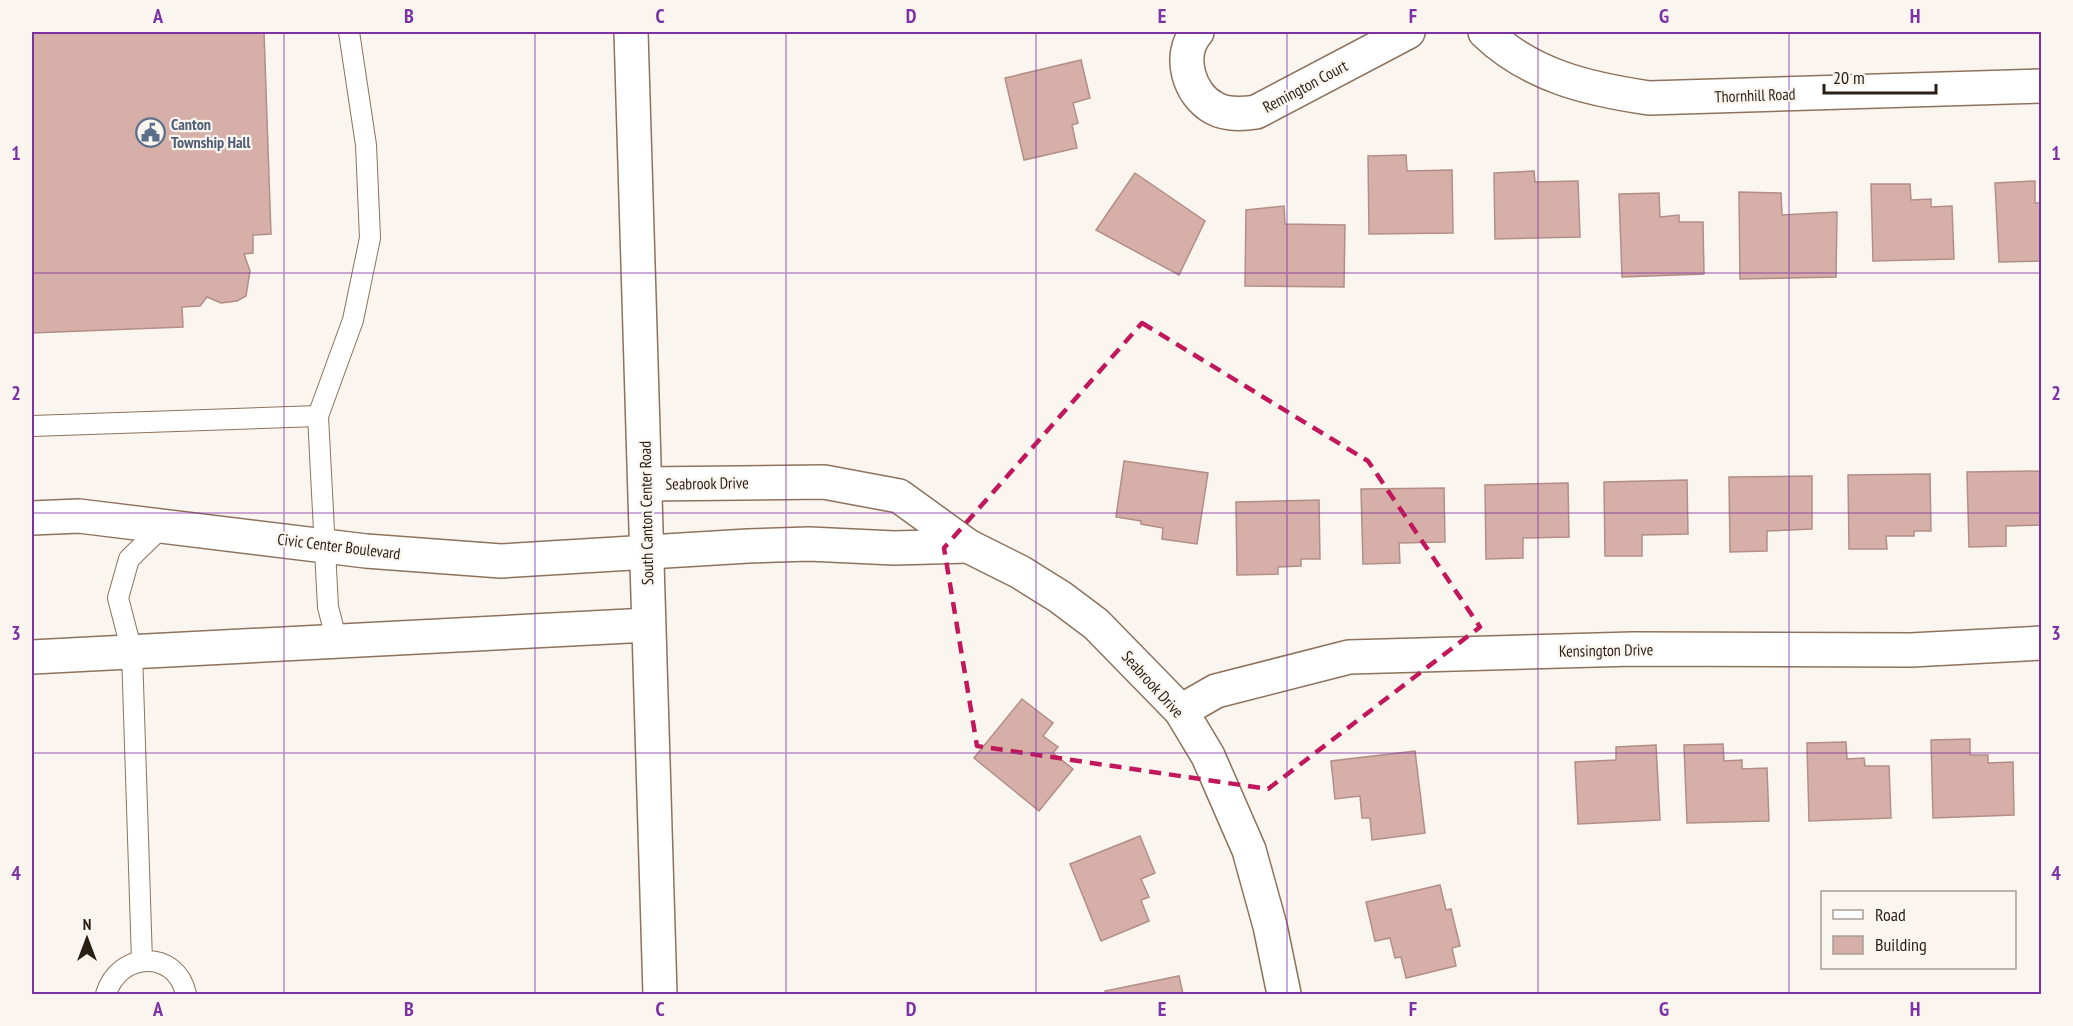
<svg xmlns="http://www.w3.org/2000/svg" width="2073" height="1026" viewBox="0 0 2073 1026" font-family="'PT Sans Narrow',sans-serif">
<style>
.building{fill:#d6b0a8;stroke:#b28e86;stroke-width:1.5}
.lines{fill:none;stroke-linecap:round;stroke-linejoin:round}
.service-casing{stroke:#8d725c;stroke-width:22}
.minor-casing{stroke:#8d725c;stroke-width:36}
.secondary-casing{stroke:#8d725c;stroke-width:36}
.service{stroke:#fff;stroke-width:20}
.minor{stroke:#fff;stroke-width:33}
.secondary{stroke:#fff;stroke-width:33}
.marked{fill:none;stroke:#c2185b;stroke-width:4.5;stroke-dasharray:12 8;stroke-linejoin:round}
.grid{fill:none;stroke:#7d32a4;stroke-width:1.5;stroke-opacity:0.55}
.labels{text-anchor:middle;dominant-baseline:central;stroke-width:4.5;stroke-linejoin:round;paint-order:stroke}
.street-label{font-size:16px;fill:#2a1f16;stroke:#fbf5f0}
.service-label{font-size:16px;font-weight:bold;fill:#4e5e75;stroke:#fbf5f0;text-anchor:start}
.neatline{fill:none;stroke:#7d32a4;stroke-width:2}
.grid-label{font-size:20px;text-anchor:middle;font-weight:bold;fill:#7d32a4}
</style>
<rect width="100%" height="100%" fill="#fbf5f0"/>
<!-- building -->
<g class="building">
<path d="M 32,32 L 264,32 L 271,234 L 253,235 L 253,253 L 244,254 L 250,271 L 246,296 L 237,301 L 221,303 L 207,297 L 200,306 L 182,307 L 183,327 L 32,333 Z"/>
<path d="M 1081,60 L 1090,98 L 1073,103 L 1078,123 L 1072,125 L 1077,148 L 1024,160 L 1005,78 Z"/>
<path d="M 1406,155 L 1407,171 L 1452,170 L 1453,233 L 1369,234 L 1368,156 Z"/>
<path d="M 1534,171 L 1535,182 L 1578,181 L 1580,237 L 1495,239 L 1494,173 Z"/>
<path d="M 1135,173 L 1205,221 L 1179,275 L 1096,230 Z"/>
<path d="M 2035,181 L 2035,203 L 2042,203 L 2042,261 L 1999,262 L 1995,183 Z"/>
<path d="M 1871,184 L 1910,184 L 1911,200 L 1931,199 L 1931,207 L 1952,206 L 1954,259 L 1873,261 Z"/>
<path d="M 1739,192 L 1781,193 L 1782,215 L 1837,212 L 1836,277 L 1740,279 Z"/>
<path d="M 1659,193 L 1660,217 L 1679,215 L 1679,222 L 1703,222 L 1704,274 L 1622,277 L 1619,194 Z"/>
<path d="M 1284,206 L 1285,224 L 1345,225 L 1344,287 L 1245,286 L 1246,210 Z"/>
<path d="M 1124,461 L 1208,473 L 1197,544 L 1162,539 L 1163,528 L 1141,524 L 1141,521 L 1116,517 Z"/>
<path d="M 2042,471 L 2042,525 L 2006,526 L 2006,546 L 1969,547 L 1967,472 Z"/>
<path d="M 1930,474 L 1931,531 L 1914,531 L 1914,536 L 1886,536 L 1887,549 L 1849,549 L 1848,475 Z"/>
<path d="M 1812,476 L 1812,529 L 1767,531 L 1767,551 L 1730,552 L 1729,477 Z"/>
<path d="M 1687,480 L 1688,534 L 1642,535 L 1642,556 L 1605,556 L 1604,482 Z"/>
<path d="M 1568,483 L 1569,537 L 1523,538 L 1523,558 L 1486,559 L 1485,485 Z"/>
<path d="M 1444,488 L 1445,542 L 1399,543 L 1400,563 L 1363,564 L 1361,489 Z"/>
<path d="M 1319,500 L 1320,559 L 1301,559 L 1301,566 L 1278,567 L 1278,574 L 1237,575 L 1236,502 Z"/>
<path d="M 1022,699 L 1053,723 L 1043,736 L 1058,747 L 1053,753 L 1073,769 L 1039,811 L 974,758 Z"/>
<path d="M 1970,739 L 1970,755 L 1988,755 L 1988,763 L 2013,762 L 2014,815 L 1933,818 L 1931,740 Z"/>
<path d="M 1846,742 L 1847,759 L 1864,758 L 1865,766 L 1889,766 L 1891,818 L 1809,821 L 1807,743 Z"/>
<path d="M 1723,744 L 1724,761 L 1742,760 L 1742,769 L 1767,768 L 1769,821 L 1687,823 L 1684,745 Z"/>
<path d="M 1656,745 L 1660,820 L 1578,824 L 1575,762 L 1616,760 L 1616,747 Z"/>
<path d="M 1415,751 L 1425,833 L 1372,840 L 1370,818 L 1362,818 L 1360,796 L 1335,799 L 1331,761 Z"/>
<path d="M 1140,836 L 1155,873 L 1141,879 L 1149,897 L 1141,900 L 1149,921 L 1101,941 L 1070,864 Z"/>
<path d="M 1440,885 L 1446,910 L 1451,909 L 1460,946 L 1452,948 L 1456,966 L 1406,978 L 1401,957 L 1395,958 L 1390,938 L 1375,941 L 1366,902 Z"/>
<path d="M 1179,976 L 1183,994 L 1106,994 L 1105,991 Z"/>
</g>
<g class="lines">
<defs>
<g id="service">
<path d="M 32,426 L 318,416"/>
<path d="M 337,642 L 328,607 L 318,416 L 353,320 L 370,238 L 366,145 L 349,32"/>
<path d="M 142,961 L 132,652 L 118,598 L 129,559 L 164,525"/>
<path d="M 106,994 C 119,951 176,949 186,994"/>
</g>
<g id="minor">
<path d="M 1197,32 C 1177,55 1189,95 1214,108 C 1226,115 1243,114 1256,112 L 1408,32"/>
<path d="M 1485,32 C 1531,76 1588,89 1649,98 L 2042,86"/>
<path d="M 646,484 L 824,482 L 899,496 L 968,546 L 1020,572 L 1060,597 L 1096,624 L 1181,711 L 1208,756 L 1249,850 L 1270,926 L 1284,994"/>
<path d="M 32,518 L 79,516 L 366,551 L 501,561 L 748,546 L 809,544 L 894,548 L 968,546"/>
<path d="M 32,657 L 648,625"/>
<path d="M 1181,711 L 1216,691 L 1349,657 L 1633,649 L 1911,650 L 2042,643"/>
</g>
<path id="secondary" d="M 631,32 L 660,994"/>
</defs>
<!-- service casing -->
<use href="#service" class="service-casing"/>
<!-- minor casing -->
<use href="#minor" class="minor-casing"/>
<!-- secondary casing -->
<use href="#secondary" class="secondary-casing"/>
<!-- service -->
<use href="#service" class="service"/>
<!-- minor -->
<use href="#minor" class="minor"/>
<!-- secondary -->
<use href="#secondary" class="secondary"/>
</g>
<!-- marked area -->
<path class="marked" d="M 1142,323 L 1368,461 L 1480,627 L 1268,789 L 977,746 L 944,548 Z"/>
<!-- grid -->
<path class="grid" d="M 284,32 L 284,994M 535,32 L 535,994M 786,32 L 786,994M 1036,32 L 1036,994M 1287,32 L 1287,994M 1538,32 L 1538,994M 1789,32 L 1789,994M 32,273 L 2042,273M 32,513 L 2042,513M 32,753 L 2042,753"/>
<!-- icons -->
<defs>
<symbol id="civic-ring" viewBox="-11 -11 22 22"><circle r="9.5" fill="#fbf5f0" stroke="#5c6f8a" stroke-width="1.5"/><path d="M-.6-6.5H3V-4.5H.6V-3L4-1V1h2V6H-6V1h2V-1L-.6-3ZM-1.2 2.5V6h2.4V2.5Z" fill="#5c6f8a"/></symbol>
</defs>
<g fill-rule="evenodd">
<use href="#civic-ring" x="134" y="116" width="33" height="33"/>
</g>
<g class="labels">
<!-- street labels -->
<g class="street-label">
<text transform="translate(1305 86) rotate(-28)">Remington Court</text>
<text transform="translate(1755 95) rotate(-2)">Thornhill Road</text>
<text transform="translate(707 483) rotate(-1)">Seabrook Drive</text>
<text transform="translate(646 513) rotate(-91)">South Canton Center Road</text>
<text transform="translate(339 546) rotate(7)">Civic Center Boulevard</text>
<text transform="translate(1606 650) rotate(-1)">Kensington Drive</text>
<text transform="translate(1153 684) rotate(48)">Seabrook Drive</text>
</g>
<!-- service labels -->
<g class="service-label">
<text x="171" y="124">Canton<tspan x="171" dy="18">Township Hall</tspan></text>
</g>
</g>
<!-- border -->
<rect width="2073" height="1026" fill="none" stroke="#fbf5f0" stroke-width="66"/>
<!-- legend -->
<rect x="1821" y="891" width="195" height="78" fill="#fbf5f0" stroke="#a79f99" stroke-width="1.5"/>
<rect x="1833" y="910" width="30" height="9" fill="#ffffff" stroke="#a79f99" stroke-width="1.5"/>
<text x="1875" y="921" font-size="18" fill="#2a1f16">Road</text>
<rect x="1833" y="936" width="30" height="18" fill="#d6b0a8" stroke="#a79f99" stroke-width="1.5"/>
<text x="1875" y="951" font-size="18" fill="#2a1f16">Building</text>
<!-- north arrow -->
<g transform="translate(87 939)" stroke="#fbf5f0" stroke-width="4.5" paint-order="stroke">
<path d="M0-4.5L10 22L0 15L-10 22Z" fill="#2a1f16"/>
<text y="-9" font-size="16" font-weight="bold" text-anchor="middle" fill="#2a1f16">N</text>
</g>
<!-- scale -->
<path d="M1824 84v9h112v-9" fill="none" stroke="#2a1f16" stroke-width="3"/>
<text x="1833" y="84" font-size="18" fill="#2a1f16" stroke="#fbf5f0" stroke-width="4.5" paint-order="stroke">20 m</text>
<rect x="33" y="33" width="2007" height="960" class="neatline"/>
<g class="grid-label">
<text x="158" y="23">A</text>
<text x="409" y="23">B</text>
<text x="660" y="23">C</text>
<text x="911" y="23">D</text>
<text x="1162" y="23">E</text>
<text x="1413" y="23">F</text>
<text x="1664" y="23">G</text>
<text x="1915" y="23">H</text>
<text x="16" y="160">1</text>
<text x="2056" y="160">1</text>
<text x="16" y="400">2</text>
<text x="2056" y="400">2</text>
<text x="16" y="640">3</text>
<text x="2056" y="640">3</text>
<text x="16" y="880">4</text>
<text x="2056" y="880">4</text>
<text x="158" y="1016">A</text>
<text x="409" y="1016">B</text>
<text x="660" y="1016">C</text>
<text x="911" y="1016">D</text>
<text x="1162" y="1016">E</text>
<text x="1413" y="1016">F</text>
<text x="1664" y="1016">G</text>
<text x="1915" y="1016">H</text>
</g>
</svg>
